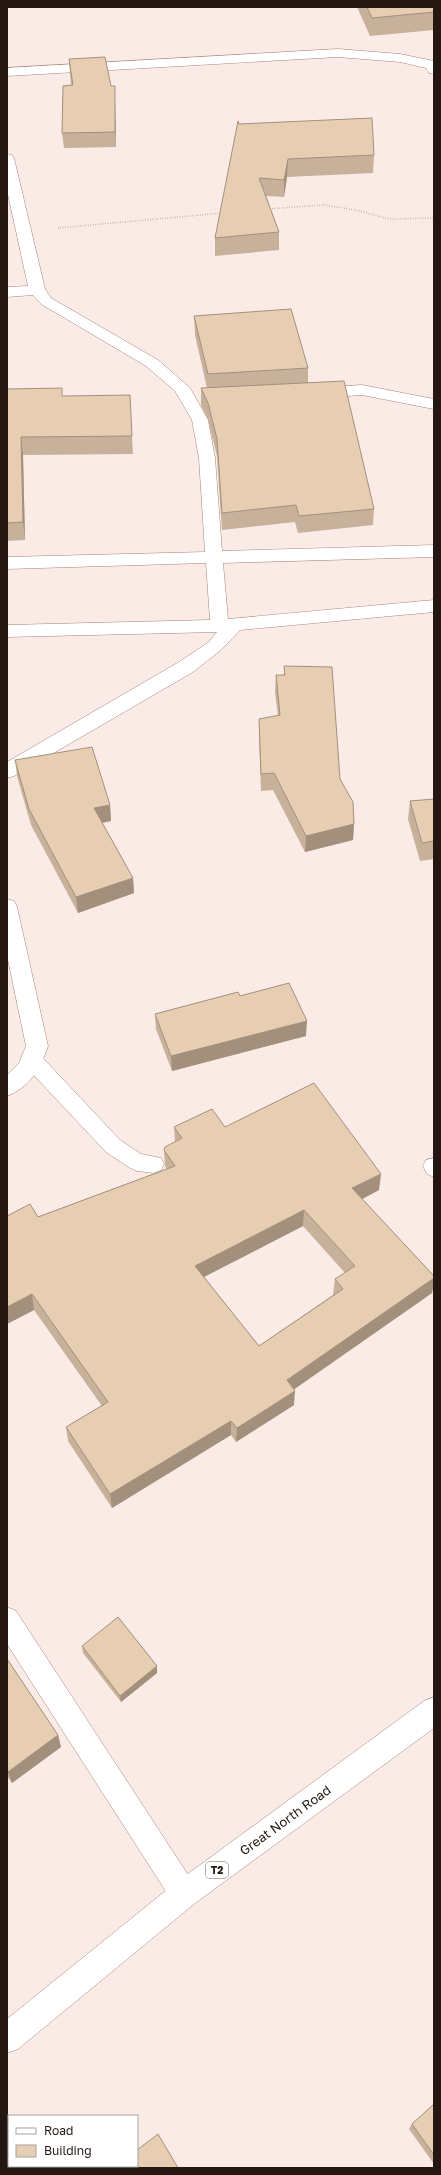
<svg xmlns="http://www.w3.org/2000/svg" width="441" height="2175" viewBox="0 0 441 2175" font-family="'Golos Text',sans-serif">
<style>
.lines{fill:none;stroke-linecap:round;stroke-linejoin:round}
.lane-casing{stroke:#a68476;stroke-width:1}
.street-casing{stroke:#a68476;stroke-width:1}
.highway-casing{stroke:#a68476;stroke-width:1}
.path{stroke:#988984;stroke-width:1.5;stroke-dasharray:0.5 2;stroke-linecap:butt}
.lane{fill:#fff;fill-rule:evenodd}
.street{fill:#fff;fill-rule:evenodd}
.highway{fill:#fff;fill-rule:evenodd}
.wall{fill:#c7b19a;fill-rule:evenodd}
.shaded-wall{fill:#a2907d}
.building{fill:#e7ceb3;stroke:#a2907d;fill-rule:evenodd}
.labels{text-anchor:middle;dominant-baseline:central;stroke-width:3;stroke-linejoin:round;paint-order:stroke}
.shield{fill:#fff;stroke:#665d59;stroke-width:1}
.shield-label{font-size:10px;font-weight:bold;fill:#241712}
.near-street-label{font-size:13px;fill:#241712;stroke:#fff}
</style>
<rect width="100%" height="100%" fill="#fbebe6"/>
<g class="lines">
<defs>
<g id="lane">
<path d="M 33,1053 L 40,1055 L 120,1140 L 141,1154 L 161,1158 L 164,1164 L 161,1170 L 154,1173 L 137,1171 L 130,1168 L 106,1152 L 26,1067 L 23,1061 L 26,1055 Z"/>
<path d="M 434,1158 L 434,1177 L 427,1174 L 423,1166 L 426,1160 Z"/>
</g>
<g id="street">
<path d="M 338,49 L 400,54 L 434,61 L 434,74 L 429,73 L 426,68 L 400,62 L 338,57 L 7,76 L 7,68 Z"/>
<path d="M 7,154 L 12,155 L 14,158 L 45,289 L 51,298 L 158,360 L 190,388 L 208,420 L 215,458 L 222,551 L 434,545 L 434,557 L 223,563 L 228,619 L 434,600 L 434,612 L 240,630 L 221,650 L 193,672 L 14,776 L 7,778 L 7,762 L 179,662 L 209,642 L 217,632 L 7,637 L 7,625 L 210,620 L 206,563 L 7,569 L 7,557 L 205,552 L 199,458 L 192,420 L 175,391 L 146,366 L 41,304 L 33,295 L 7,297 L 7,287 L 28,286 L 7,190 Z"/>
<path d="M 362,385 L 434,399 L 434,409 L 362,395 L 317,398 L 311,396 L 309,393 L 311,390 L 317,388 Z"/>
<path d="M 7,899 L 14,901 L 17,907 L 48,1046 C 41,1068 29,1088 7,1096 L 7,1075 L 19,1063 L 26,1046 L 7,955 Z"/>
<path d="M 7,1607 L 16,1611 L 194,1884 L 198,1894 L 194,1904 L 184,1908 L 174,1904 L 7,1644 Z"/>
</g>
<path id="highway" d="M 434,1697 L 434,1728 L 194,1904 L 18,2049 L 7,2053 L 7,2019 L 174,1884 L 424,1701 Z"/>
</defs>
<!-- lane casing -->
<use href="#lane" class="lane-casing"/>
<!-- street casing -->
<use href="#street" class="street-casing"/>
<!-- highway casing -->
<use href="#highway" class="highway-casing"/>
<!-- path -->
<g class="path">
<path d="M 267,209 L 324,205 L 356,210 L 389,219 L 434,218"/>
<path d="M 58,228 L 222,213"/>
</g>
<!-- lane -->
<use href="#lane" class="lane"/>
<!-- street -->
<use href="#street" class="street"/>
<!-- highway -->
<use href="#highway" class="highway"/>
</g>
<!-- wall -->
<g class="wall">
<path d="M 357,7 L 434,7 L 434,30 L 370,36 Z"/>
<path d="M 69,59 L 111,86 L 115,101 L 116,147 L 64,148 L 62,133 L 71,85 L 70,74 Z"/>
<path d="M 239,124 L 374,155 L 373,173 L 287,177 L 284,197 L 266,196 L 279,232 L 279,250 L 215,256 L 215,238 Z"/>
<path d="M 194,316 L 308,368 L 308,383 L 374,509 L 373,525 L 298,533 L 295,522 L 222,530 L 217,456 L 208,420 L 201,405 L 201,388 L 207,388 L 195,335 Z"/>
<path d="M 7,389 L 62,396 L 132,436 L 133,454 L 23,455 L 25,540 L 7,541 Z"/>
<path d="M 284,666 L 340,779 L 354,824 L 353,840 L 305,852 L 273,790 L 261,791 L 259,736 L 259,719 L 278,716 L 275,692 L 276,675 L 284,675 Z"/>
<path d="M 15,760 L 110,805 L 111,821 L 102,823 L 133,878 L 134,893 L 78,913 L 31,825 L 17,776 Z"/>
<path d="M 434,799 L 434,859 L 420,861 L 408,819 L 410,801 Z"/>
<path d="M 240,996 L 306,1036 L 172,1071 L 156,1029 L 155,1014 Z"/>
<path d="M 174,1127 L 225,1127 L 379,1190 L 362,1199 L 434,1276 L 434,1282 L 432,1293 L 294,1389 L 294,1405 L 236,1442 L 231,1435 L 112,1508 L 68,1441 L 66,1427 L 102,1406 L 34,1310 L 7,1324 L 38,1217 L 167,1169 L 165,1166 L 164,1150 L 175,1142 ZM 303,1226 L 345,1273 L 335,1279 L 333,1295 L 259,1346 L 204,1277 Z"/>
<path d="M 82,1646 L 157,1666 L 157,1673 L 121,1702 L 83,1653 Z"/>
<path d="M 7,1659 L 58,1735 L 61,1747 L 12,1783 L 7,1776 Z"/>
<path d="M 434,2104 L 434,2164 L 409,2129 L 412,2124 Z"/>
</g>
<!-- shaded-wall -->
<g class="shaded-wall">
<path d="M 115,86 L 115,101 L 116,147 L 115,132 Z"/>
<path d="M 288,159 L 287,177 L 284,197 L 284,180 Z"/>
<path d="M 21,437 L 23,455 L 25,540 L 23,522 Z"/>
<path d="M 110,805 L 111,821 L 95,824 L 94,808 Z"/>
<path d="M 354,824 L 353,840 L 305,852 L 306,836 Z"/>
<path d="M 133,878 L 134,893 L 78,913 L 76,897 Z"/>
<path d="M 307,1021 L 306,1036 L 172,1071 L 171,1056 Z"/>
<path d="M 381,1174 L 379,1190 L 351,1205 L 352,1188 Z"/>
<path d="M 304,1210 L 303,1226 L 196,1281 L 195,1266 Z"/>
<path d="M 434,1278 L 434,1282 L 432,1293 L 286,1395 L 287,1380 Z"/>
<path d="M 32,1294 L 34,1310 L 7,1324 L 7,1307 Z"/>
<path d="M 295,1391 L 294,1405 L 236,1442 L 237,1428 Z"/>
<path d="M 231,1421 L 231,1435 L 112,1508 L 110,1494 Z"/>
<path d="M 157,1666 L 157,1673 L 121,1702 L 120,1696 Z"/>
<path d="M 58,1735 L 61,1747 L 12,1783 L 8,1772 Z"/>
</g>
<!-- building -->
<g class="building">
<path d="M 367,7 L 434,7 L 434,12 L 372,18 Z"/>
<path d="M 105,57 L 111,86 L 115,86 L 115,132 L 62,133 L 63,86 L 73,85 L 69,59 Z"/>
<path d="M 372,118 L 374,155 L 288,159 L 284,180 L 259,178 L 279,232 L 215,238 L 238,121 L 239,124 Z"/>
<path d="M 291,309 L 308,368 L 208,374 L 194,316 Z"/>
<path d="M 344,381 L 374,509 L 299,516 L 296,505 L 222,513 L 217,439 L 208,403 L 201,388 Z"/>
<path d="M 62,388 L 62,396 L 130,395 L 132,436 L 21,437 L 23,522 L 7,523 L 7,389 Z"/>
<path d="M 284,666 L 332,667 L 340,779 L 353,802 L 354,824 L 306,836 L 274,773 L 261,774 L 259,719 L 280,715 L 276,675 L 285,675 Z"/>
<path d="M 92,747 L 110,805 L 94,808 L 133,878 L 76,897 L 29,809 L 15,760 Z"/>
<path d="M 434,799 L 434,841 L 422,843 L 410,801 Z"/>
<path d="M 289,983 L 307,1021 L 171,1056 L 155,1014 L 238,992 L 240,996 Z"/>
<path d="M 314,1083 L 381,1174 L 352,1188 L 434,1276 L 434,1278 L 287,1380 L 295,1391 L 237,1428 L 231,1421 L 110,1494 L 66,1427 L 108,1402 L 32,1294 L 7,1307 L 7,1216 L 30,1204 L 38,1217 L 175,1166 L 164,1150 L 165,1147 L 182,1138 L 174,1127 L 212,1109 L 225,1127 ZM 304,1210 L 355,1266 L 335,1279 L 343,1289 L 259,1346 L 195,1266 Z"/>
<path d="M 118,1617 L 157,1666 L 120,1696 L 82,1646 Z"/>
<path d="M 7,1659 L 58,1735 L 8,1772 L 7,1770 Z"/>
<path d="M 434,2104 L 434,2155 L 412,2124 Z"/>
<path d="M 158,2134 L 178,2168 L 114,2168 L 117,2166 L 137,2166 L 137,2150 Z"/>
</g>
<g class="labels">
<!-- shield labels -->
<rect class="shield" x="206" y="1862" width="22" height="16" rx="3"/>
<g class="shield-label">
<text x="217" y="1870">T2</text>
</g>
<!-- near-street labels -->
<g class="near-street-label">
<text transform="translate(285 1820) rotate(-36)">Great North Road</text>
</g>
</g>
<!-- border -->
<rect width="441" height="2175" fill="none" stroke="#241712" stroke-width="16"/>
<!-- legend -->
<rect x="8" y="2115" width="130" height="52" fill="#ffffff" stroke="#a7a2a0"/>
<rect x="16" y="2128" width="20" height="6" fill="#ffffff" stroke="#a7a2a0"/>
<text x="44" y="2135" font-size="12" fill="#241712">Road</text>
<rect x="16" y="2145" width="20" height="12" fill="#e7ceb3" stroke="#a7a2a0"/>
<text x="44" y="2155" font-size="12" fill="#241712">Building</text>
</svg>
